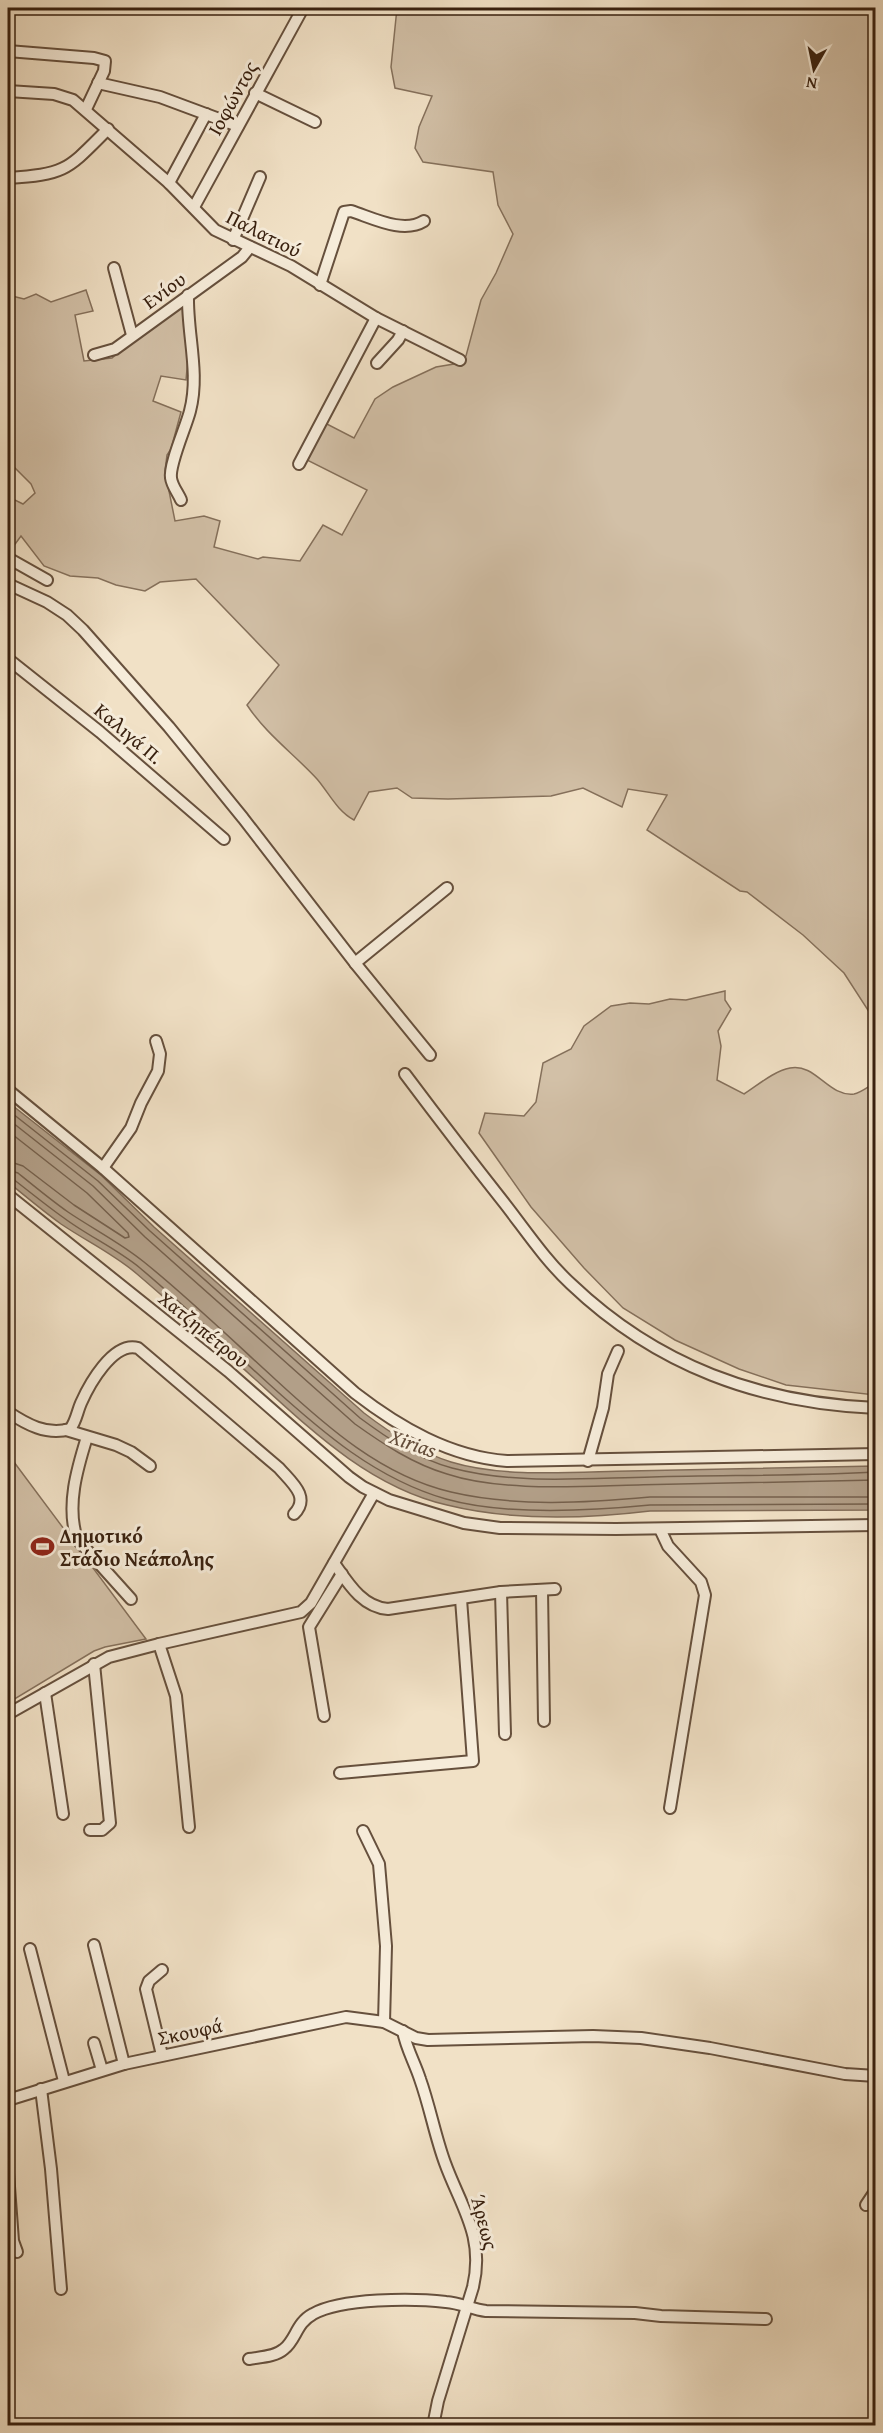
<svg xmlns="http://www.w3.org/2000/svg" width="883" height="2433" viewBox="0 0 883 2433" font-family="'Gentium Book Plus',serif">
<style>
.green{fill:#d2c0a7;stroke:#85705b;stroke-width:1.5}
.water{fill:#b29f88;stroke:#816c58;stroke-width:1.5}
.lines{fill:none;stroke-linecap:round;stroke-linejoin:round}
.shore{stroke:#75604c;stroke-width:1.5}
.minor-casing{stroke:#66503d;stroke-width:14}
.minor{stroke:#f6ecda;stroke-width:10}
.labels{text-anchor:middle;dominant-baseline:central;stroke-width:6;stroke-linejoin:round;paint-order:stroke}
.street-label{font-size:20px;fill:#38200f;stroke:#f6ecda}
.poi-label{font-size:20px;font-weight:bold;fill:#38200f;stroke:#f6ecda;text-anchor:start}
.water-label{font-size:21px;font-style:italic;fill:#634c39;stroke:#f6ecda}
</style>
<rect width="100%" height="100%" fill="#f1e1c6"/>
<filter id="stains"><feTurbulence type="fractalNoise" baseFrequency=".00333" numOctaves="4"/><feColorMatrix values="0 0 0 0 .2 0 0 0 0 .09 0 0 0 0 .02 0 0 0 .5 -.17"/></filter>
<radialGradient id="worn" r=".72"><stop offset=".6" stop-color="#630" stop-opacity="0"/><stop offset="1" stop-color="#630" stop-opacity=".3"/></radialGradient>
<!-- green -->
<g class="green">
<path d="M 397,8 L 875,8 L 875,1021 L 844,973 L 803,935 L 747,892 L 740,891 L 647,830 L 667,795 L 628,789 L 622,807 L 583,788 L 551,796 L 448,799 L 412,798 L 397,788 L 369,792 L 354,820 C 337,811 329,793 317,779 C 294,754 266,734 247,705 L 279,665 L 196,579 L 160,582 L 145,591 L 116,585 L 98,578 L 70,576 L 44,566 L 21,536 L 13,547 L 8,546 L 8,500 L 11,498 L 23,504 L 35,493 L 31,484 L 8,461 L 8,295 L 24,299 L 36,294 L 51,302 L 86,290 L 93,311 L 75,315 L 84,361 L 112,358 L 139,335 L 182,304 L 188,358 L 186,380 L 161,376 L 153,401 L 181,412 L 171,449 L 167,455 L 165,471 L 175,521 L 204,516 L 220,521 L 214,547 L 258,559 L 263,557 L 300,561 L 323,525 L 342,535 L 367,490 L 305,459 L 325,423 L 354,438 L 375,399 L 393,387 L 436,367 L 460,363 L 466,356 L 481,300 L 496,273 L 513,234 L 498,205 L 493,172 L 423,162 L 415,148 L 419,127 L 432,96 L 395,88 L 391,67 Z"/>
<path d="M 725,991 L 725,1000 L 731,1009 L 718,1031 L 721,1046 L 717,1080 L 744,1094 C 758,1085 774,1071 790,1068 C 816,1063 828,1097 854,1094 C 861,1093 869,1086 875,1083 L 875,1395 L 786,1385 L 739,1369 L 675,1340 L 623,1308 L 584,1268 L 531,1207 L 479,1133 L 485,1113 L 524,1116 L 536,1102 L 543,1063 L 571,1049 L 584,1026 L 611,1006 L 630,1003 L 649,1004 L 670,999 L 686,1000 Z"/>
<path d="M 8,1454 L 146,1639 L 105,1647 L 94,1651 L 8,1703 Z"/>
</g>
<!-- water -->
<path class="water" d="M 8,1102 L 102,1176 L 154,1227 L 364,1413 C 390,1433 419,1452 451,1462 C 503,1478 574,1472 629,1471 C 711,1470 793,1468 875,1466 L 875,1510 L 650,1511 C 584,1519 512,1521 447,1505 C 370,1487 312,1431 256,1380 C 216,1344 177,1308 137,1274 C 114,1254 86,1241 61,1224 C 43,1211 25,1196 8,1182 Z"/>
<g class="lines">
<!-- shore -->
<g class="shore">
<path d="M 8,1110 L 98,1181 L 150,1231 L 360,1418 C 387,1438 418,1459 452,1468 C 516,1485 586,1478 652,1477 C 726,1475 801,1476 876,1472"/>
<path d="M 8,1119 L 93,1186 L 145,1237 L 355,1424 C 383,1444 413,1464 447,1474 C 501,1492 581,1486 638,1485 C 717,1483 796,1482 876,1480"/>
<path d="M 8,1131 L 87,1193 L 128,1233 L 129,1237 L 125,1238 L 74,1205 L 23,1166 L 8,1161"/>
<path d="M 8,1170 L 18,1173 C 34,1186 51,1200 68,1212 C 93,1229 121,1243 144,1262 C 190,1299 233,1341 276,1380 C 327,1427 382,1476 451,1492 C 515,1507 585,1503 650,1497 L 876,1497"/>
<path d="M 8,1178 L 13,1179 C 30,1192 47,1206 64,1218 C 88,1236 117,1249 140,1268 C 184,1305 226,1345 269,1384 C 322,1432 376,1479 446,1499 C 506,1516 589,1511 650,1505 L 876,1504"/>
</g>
<defs>
<g id="minor">
<path d="M 8,51 L 94,58 L 105,61 L 104,71 L 86,109"/>
<path d="M 98,83 L 160,97 L 238,126"/>
<path d="M 8,91 L 54,94 L 73,100 L 169,183 L 215,230 L 291,266 L 376,318 L 460,360"/>
<path d="M 255,93 L 315,122"/>
<path d="M 8,178 C 67,174 67,170 108,129"/>
<path d="M 169,183 L 206,114"/>
<path d="M 194,207 L 303,8"/>
<path d="M 233,240 L 260,177"/>
<path d="M 114,268 L 132,335"/>
<path d="M 320,285 L 344,212 L 351,211 C 373,218 403,234 424,221"/>
<path d="M 94,355 L 115,349 L 242,257 L 250,247"/>
<path d="M 377,363 L 398,340 L 403,331"/>
<path d="M 299,464 L 376,318"/>
<path d="M 181,500 C 178,493 172,486 171,478 C 169,464 186,427 190,411 C 200,373 187,334 188,295"/>
<path d="M 8,558 L 47,580"/>
<path d="M 8,584 L 47,602 L 67,615 L 83,630 L 169,727 L 243,818 L 355,963 L 430,1055"/>
<path d="M 8,659 L 100,732 L 224,839"/>
<path d="M 355,963 L 447,888"/>
<path d="M 405,1074 C 438,1118 471,1161 505,1204 C 526,1231 546,1261 571,1284 C 657,1366 759,1403 876,1408"/>
<path d="M 8,1090 L 103,1168 L 355,1393 C 399,1427 450,1457 507,1461 L 876,1454"/>
<path d="M 103,1168 L 131,1128 L 141,1103 L 158,1071 L 160,1054 L 156,1041"/>
<path d="M 8,1195 L 228,1371 L 349,1477 L 363,1487 L 389,1500 L 464,1523 L 500,1528 L 616,1529 L 876,1525"/>
<path d="M 8,1412 C 26,1424 47,1436 70,1429 C 76,1422 77,1412 81,1403 C 89,1385 113,1341 138,1348 L 279,1468 C 291,1482 311,1497 294,1514"/>
<path d="M 66,1430 L 116,1445 L 131,1452 L 150,1466"/>
<path d="M 87,1437 C 77,1469 66,1506 77,1539 L 131,1599"/>
<path d="M 588,1461 L 603,1408 L 608,1374 L 618,1351"/>
<path d="M 660,1529 L 668,1546 L 701,1582 L 705,1595 L 670,1808"/>
<path d="M 334,1563 C 348,1583 362,1607 388,1609 L 501,1592 L 555,1589"/>
<path d="M 542,1590 L 544,1721"/>
<path d="M 501,1592 L 505,1734"/>
<path d="M 159,1644 L 176,1696 L 189,1827"/>
<path d="M 45,1693 L 63,1814"/>
<path d="M 8,1714 L 109,1657 L 159,1644 L 301,1612 L 311,1603 L 374,1493"/>
<path d="M 324,1716 L 309,1627 L 342,1574"/>
<path d="M 340,1773 L 473,1761 L 461,1599"/>
<path d="M 90,1830 L 102,1830 L 110,1823 L 94,1664"/>
<path d="M 363,1831 L 379,1864 L 386,1946 L 384,2022"/>
<path d="M 94,1945 L 124,2064"/>
<path d="M 30,1949 L 64,2081"/>
<path d="M 403,2031 C 406,2048 415,2063 420,2079 C 430,2107 435,2136 445,2163 C 461,2207 485,2236 473,2287 L 438,2401 L 433,2426"/>
<path d="M 94,2043 L 102,2070"/>
<path d="M 162,2055 L 146,1989 L 149,1981 L 162,1970"/>
<path d="M 41,2089 L 51,2169 L 61,2289"/>
<path d="M 8,2100 L 124,2064 L 346,2017 L 384,2022 L 416,2038 L 428,2040 L 593,2036 L 641,2038 L 710,2048 L 845,2074 L 876,2076"/>
<path d="M 8,2173 L 13,2241 L 17,2252"/>
<path d="M 866,2205 L 876,2190"/>
<path d="M 249,2359 C 260,2357 275,2357 284,2349 C 296,2340 296,2323 313,2314 C 341,2298 413,2298 446,2302 C 460,2303 472,2309 486,2311 L 635,2313 L 661,2316 L 766,2319"/>
</g>
</defs>
<!-- minor casing -->
<use href="#minor" class="minor-casing"/>
<!-- minor -->
<use href="#minor" class="minor"/>
</g>
<!-- icons -->
<defs>
<symbol id="stadium-bare" viewBox="-9 -9 18 18"><path d="M0-5a6.5 5 0 1 0 0 10a6.5 5 0 1 0 0-10ZM-3.5-1.8h7v3.6h-7Z" fill="#8f2418" stroke="#f6ecda" stroke-width="2.5" paint-order="stroke"/></symbol>
</defs>
<g fill-rule="evenodd">
<use href="#stadium-bare" x="26" y="1530" width="33" height="33"/>
</g>
<g class="labels">
<!-- street labels -->
<g class="street-label">
<text transform="translate(232 98) rotate(-61)">Ιοφώντος</text>
<text transform="translate(264 233) rotate(27)">Παλατιού</text>
<text transform="translate(164 290) rotate(-36)">Ενίου</text>
<text transform="translate(129 733) rotate(40)">Καλιγά Π.</text>
<text transform="translate(204 1329) rotate(39)">Χατζηπέτρου</text>
<text transform="translate(190 2031) rotate(-12)">Σκουφά</text>
<text transform="translate(485 2222) rotate(75)">Άρεως</text>
</g>
<!-- poi labels -->
<g class="poi-label">
<text x="60" y="1535">Δημοτικό<tspan x="60" dy="23">Στάδιο Νεάπολης</tspan></text>
</g>
<!-- water labels -->
<g class="water-label">
<text transform="translate(413 1443) rotate(19)">Xirias</text>
</g>
</g>
<!-- margin -->
<rect width="883" height="2433" fill="none" stroke="#f1e1c6" stroke-width="30"/>
<rect x="9" y="9" width="865" height="2415" fill="none" stroke="#38200f" stroke-width="3"/>
<rect x="15" y="15" width="853" height="2403" fill="none" stroke="#38200f" stroke-width="1.5"/>
<!-- north arrow -->
<g transform="translate(814 69) rotate(189)" stroke="#f6ecda" stroke-width="4.5" paint-order="stroke">
<path d="M0-4.5L10 22L0 15L-10 22Z" fill="#38200f"/>
<text y="-9" font-size="16" font-weight="bold" text-anchor="middle" fill="#38200f">N</text>
</g>
<rect width="100%" height="100%" filter="url(#stains)"/>
<rect width="100%" height="100%" fill="url(#worn)"/>
</svg>
